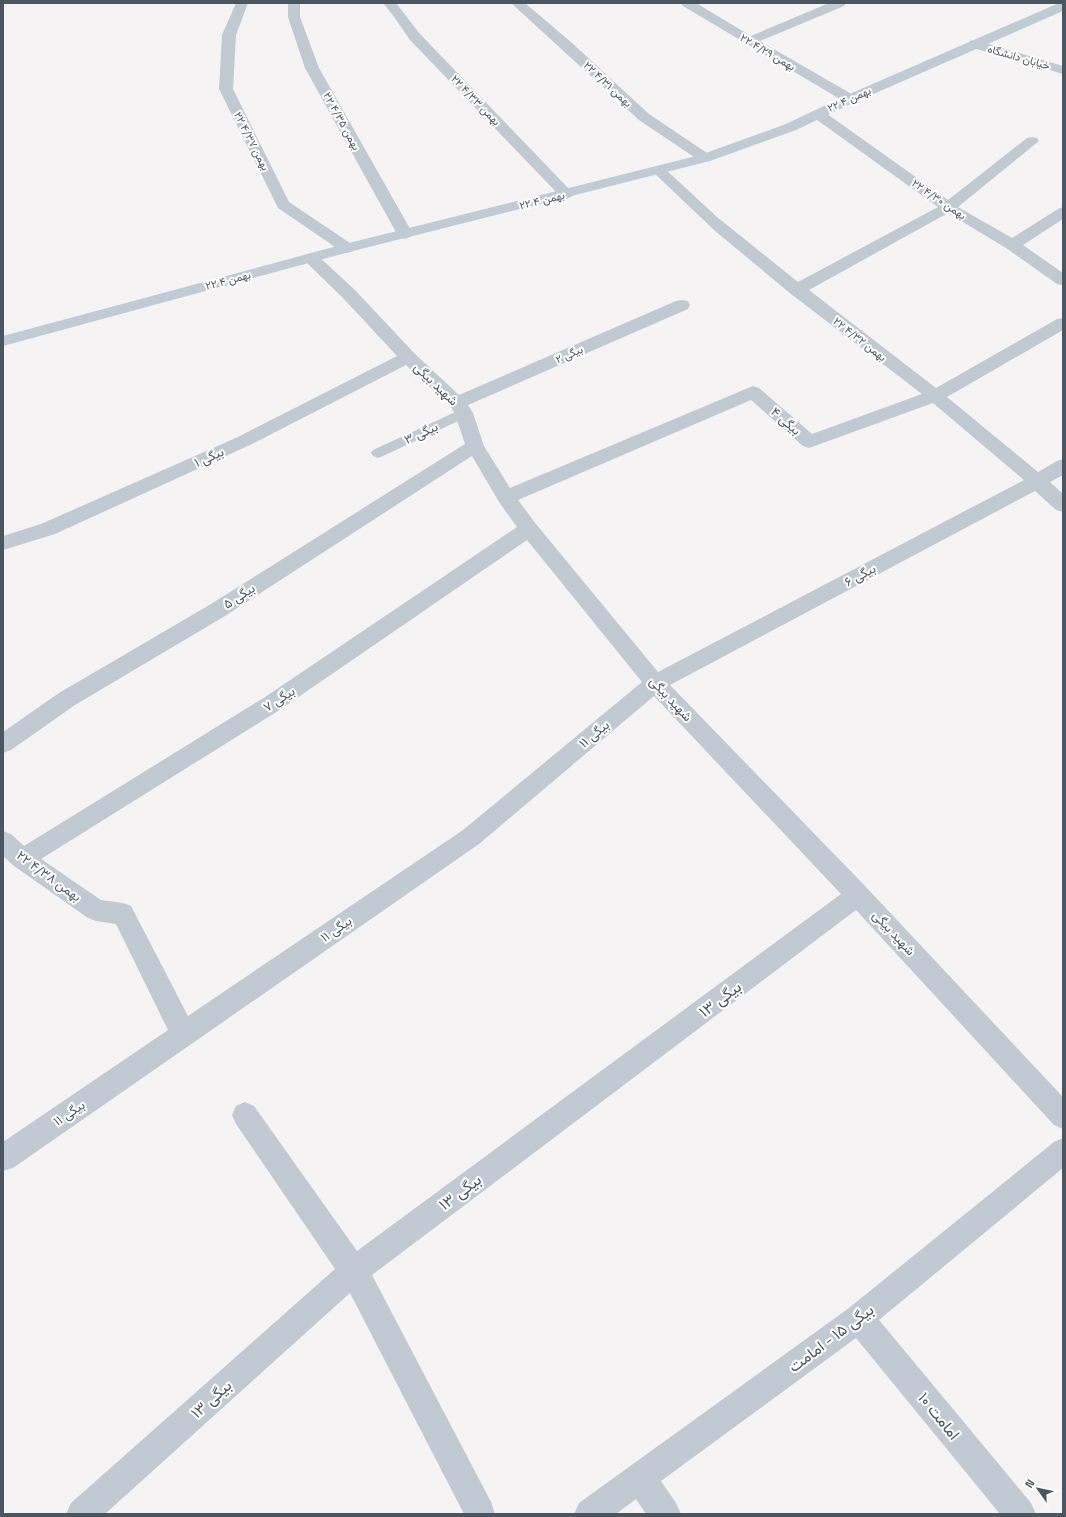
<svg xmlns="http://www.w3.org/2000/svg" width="1066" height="1517" viewBox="0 0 1066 1517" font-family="'Space Grotesk',Vazirmatn,sans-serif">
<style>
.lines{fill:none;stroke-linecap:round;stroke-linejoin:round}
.lane{fill:#c1cad2;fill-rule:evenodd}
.street{fill:#c1cad2;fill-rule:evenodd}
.secondary{fill:#c1cbd6;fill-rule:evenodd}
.labels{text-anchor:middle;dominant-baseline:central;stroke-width:4;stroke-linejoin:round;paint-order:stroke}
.far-street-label{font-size:11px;fill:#4a5661;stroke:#fff}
.street-label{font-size:13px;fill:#4a5661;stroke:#fff}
.near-street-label{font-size:16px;fill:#4a5661;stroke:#fff}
</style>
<rect width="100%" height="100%" fill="#f5f3f3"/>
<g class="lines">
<!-- lane -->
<path class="lane" d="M 464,408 L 469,410 L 471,413 L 469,416 L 383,456 L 378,458 L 373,456 L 371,453 L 373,450 Z"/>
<!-- street -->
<g class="street">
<path d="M 236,3 L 248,3 L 236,35 L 233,89 L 289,202 L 353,245 L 355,248 L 353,251 L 347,253 L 341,251 L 278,208 L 219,89 L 222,35 Z"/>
<path d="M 288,3 L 300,3 L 300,17 L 319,68 L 413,234 L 410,237 L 405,239 L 400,237 L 397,234 L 305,68 L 288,17 Z"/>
<path d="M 383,3 L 396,3 L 420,34 L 571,191 L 574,194 L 571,197 L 566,199 L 561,197 L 410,40 L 392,14 Z"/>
<path d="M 511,3 L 525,3 L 572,43 L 649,114 L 710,155 L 712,158 L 710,161 L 705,162 L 700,161 L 639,120 Z"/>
<path d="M 681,3 L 696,3 L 751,36 L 829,3 L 846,3 L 844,6 L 760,41 L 855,96 L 857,99 L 855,102 L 850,103 L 845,102 L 683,6 Z"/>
<path d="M 975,40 L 1063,66 L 1063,74 L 970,47 L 968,44 L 970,41 Z"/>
<path d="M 818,110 L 823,111 L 948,200 L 1027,138 L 1032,137 L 1037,138 L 1039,141 L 958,207 L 1012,238 L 1058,209 L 1063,207 L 1063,219 L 1023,245 L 1063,273 L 1063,285 L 1057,284 L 1006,248 L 948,213 L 809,290 L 936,388 L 1057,319 L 1063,318 L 1063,330 L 947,397 L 1038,472 L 1057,461 L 1063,459 L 1063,475 L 1050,482 L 1063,494 L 1063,512 L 1056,510 L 1035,491 L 670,685 L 866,887 L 1063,1097 L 1063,1129 L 1054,1125 L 856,910 L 372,1275 L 491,1502 L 495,1514 L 464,1514 L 350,1293 L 105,1514 L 66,1514 L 71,1503 L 335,1269 L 236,1124 L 232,1115 L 236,1106 L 245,1102 L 254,1106 L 357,1251 L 841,894 L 654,696 L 479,844 L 13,1168 L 3,1171 L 3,1142 L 168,1030 L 116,924 L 96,921 L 88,918 L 14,866 L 3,856 L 3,831 L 11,834 L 24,846 L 265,697 L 517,527 L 499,502 L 472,456 L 225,616 L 75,705 L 11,750 L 3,753 L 3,732 L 59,693 L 211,604 L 465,444 L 455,414 L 451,407 L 406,365 L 250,445 L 55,534 L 3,550 L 3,536 L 41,524 L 238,437 L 397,356 L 343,298 L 305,261 L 303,258 L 305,255 L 311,253 L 317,255 L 355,290 L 414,353 L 459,395 L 676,301 L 682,300 L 688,301 L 690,305 L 688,309 L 468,405 L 473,413 L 484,446 L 510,488 L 753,386 L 759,388 L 812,434 L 922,394 L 791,294 L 714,230 L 652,171 L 654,168 L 659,167 L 664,168 L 717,217 L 798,282 L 938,207 L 813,117 L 811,114 L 813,111 ZM 751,400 L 803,446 L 809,448 L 933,403 L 1024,480 L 658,672 L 536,524 L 518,500 ZM 527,540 L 642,682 L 463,830 L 188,1016 L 131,906 L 123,903 L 101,900 L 41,859 L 281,709 Z"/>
<path d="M 1063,1138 L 1063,1168 L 879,1320 L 1031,1503 L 1036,1514 L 1000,1514 L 856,1338 L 661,1481 L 676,1503 L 681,1514 L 646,1514 L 636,1499 L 616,1514 L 574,1514 L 579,1503 L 849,1308 L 1054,1142 Z"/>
</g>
<!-- secondary -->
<path class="secondary" d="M 1059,3 L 1063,3 L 1063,11 L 855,102 L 796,130 L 710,161 L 353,251 L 3,346 L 3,336 L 341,245 L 700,155 L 786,124 L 845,96 Z"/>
</g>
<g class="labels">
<!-- far-street labels -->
<g class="far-street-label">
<text transform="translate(768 52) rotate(30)">۲۲ بهمن ۴/۲۹</text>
<text transform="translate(1019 57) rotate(16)">خیابان دانشگاه</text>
<text transform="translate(608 84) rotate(43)">۲۲ بهمن ۴/۳۱</text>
<text transform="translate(849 99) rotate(-24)">۲۲ بهمن ۴</text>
<text transform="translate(476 100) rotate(46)">۲۲ بهمن ۴/۳۳</text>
<text transform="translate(342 121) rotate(61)">۲۲ بهمن ۴/۳۵</text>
<text transform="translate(252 141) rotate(63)">۲۲ بهمن ۴/۳۷</text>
<text transform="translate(939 199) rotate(34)">۲۲ بهمن ۴/۳۰</text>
<text transform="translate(542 200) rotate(-14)">۲۲ بهمن ۴</text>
<text transform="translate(228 280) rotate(-15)">۲۲ بهمن ۴</text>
<text transform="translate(860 339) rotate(38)">۲۲ بهمن ۴/۳۲</text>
<text transform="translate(569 354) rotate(-24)">بیگی ۲</text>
</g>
<!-- street labels -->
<g class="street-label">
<text transform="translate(436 384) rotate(44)">شهید بیگی</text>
<text transform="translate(786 421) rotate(41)">بیگی ۴</text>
<text transform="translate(421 433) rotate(-25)">بیگی ۳</text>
<text transform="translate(209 457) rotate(-24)">بیگی ۱</text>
<text transform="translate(860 575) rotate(-28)">بیگی ۶</text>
<text transform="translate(239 596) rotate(-33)">بیگی ۵</text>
<text transform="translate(279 699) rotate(-33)">بیگی ۷</text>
<text transform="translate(671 699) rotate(47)">شهید بیگی</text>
<text transform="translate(594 734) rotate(-40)">بیگی ۱۱</text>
<text transform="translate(49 876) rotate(36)">۲۲ بهمن ۴/۳۸</text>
<text transform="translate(336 929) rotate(-35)">بیگی ۱۱</text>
<text transform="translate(894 933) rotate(47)">شهید بیگی</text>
<text transform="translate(69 1113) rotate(-34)">بیگی ۱۱</text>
</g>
<!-- near-street labels -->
<g class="near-street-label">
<text transform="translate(720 999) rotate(-37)">بیگی ۱۳</text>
<text transform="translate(460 1192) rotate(-37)">بیگی ۱۳</text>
<text transform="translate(831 1338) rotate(-37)">بیگی ۱۵ - امامت</text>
<text transform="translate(211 1399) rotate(-42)">بیگی ۱۳</text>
<text transform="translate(939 1416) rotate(51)">امامت ۱۰</text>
</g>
</g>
<!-- border -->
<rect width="1066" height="1517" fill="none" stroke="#4a5661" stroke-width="8"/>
<!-- north arrow -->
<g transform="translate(1038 1489) rotate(303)" stroke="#ffffff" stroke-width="3" paint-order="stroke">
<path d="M0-3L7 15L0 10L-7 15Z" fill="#4a5661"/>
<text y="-6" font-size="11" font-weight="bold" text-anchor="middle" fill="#4a5661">N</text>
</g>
</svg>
